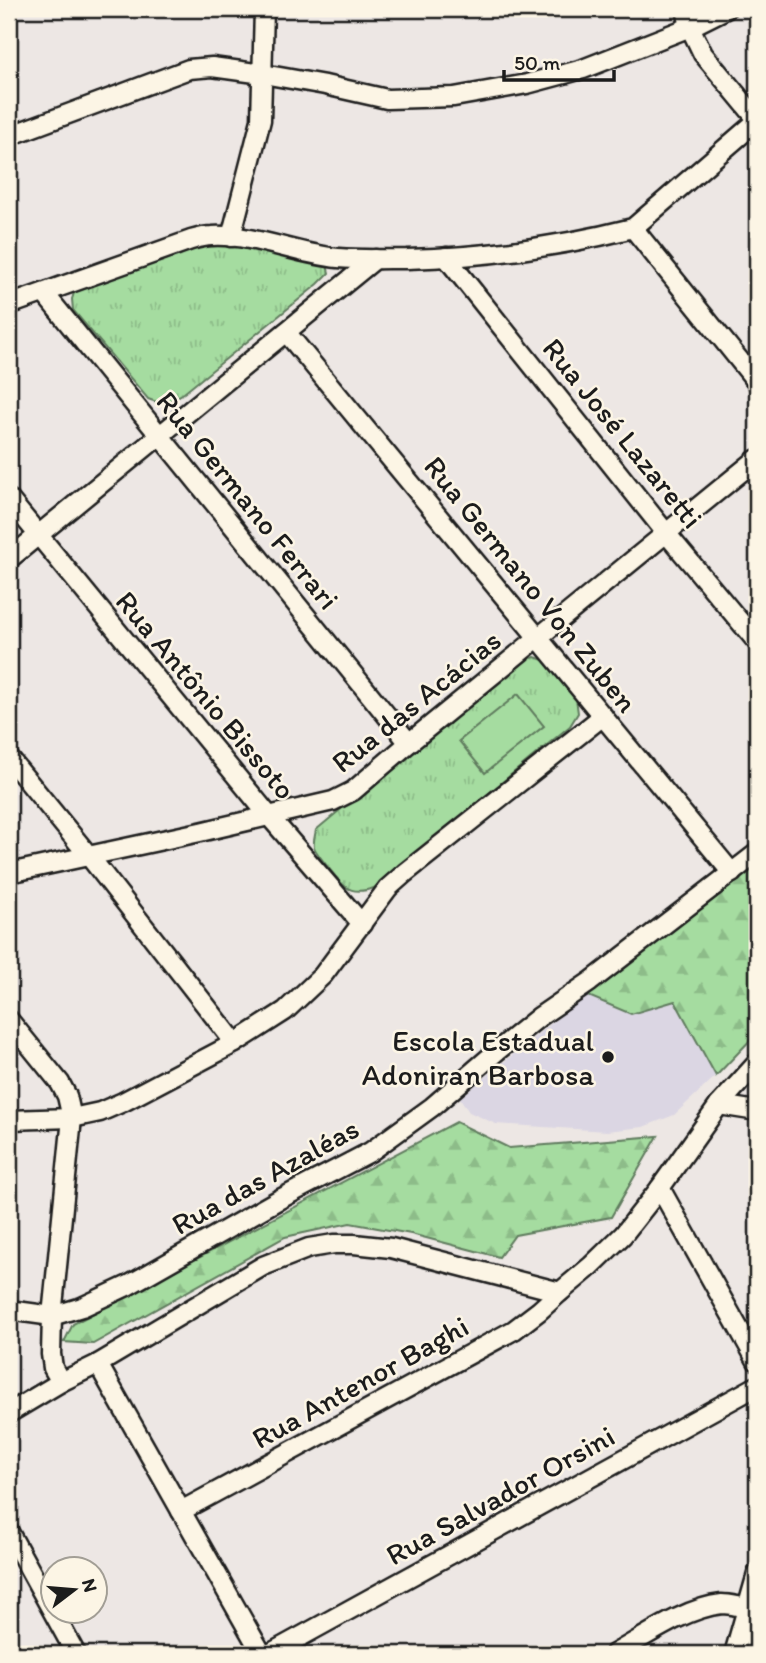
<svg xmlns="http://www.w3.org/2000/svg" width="766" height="1663" viewBox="0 0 766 1663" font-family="Itim,sans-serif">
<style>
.built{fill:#dbd6e3}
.forest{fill:url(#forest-firs);stroke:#607c5e;stroke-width:2}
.park{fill:url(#park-tufts);stroke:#607c5e;stroke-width:2}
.pitch{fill:#a5dca0;stroke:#607c5e;stroke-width:2}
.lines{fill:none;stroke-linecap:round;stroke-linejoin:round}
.minor-casing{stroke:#1c1c1c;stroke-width:23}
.minor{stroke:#fcf5e5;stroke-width:18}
.poi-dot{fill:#1c1c1c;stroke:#fcf5e5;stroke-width:2.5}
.labels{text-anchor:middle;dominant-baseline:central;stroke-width:5;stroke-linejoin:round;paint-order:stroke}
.street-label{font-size:30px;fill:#1c1c1c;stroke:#fcf5e5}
.poi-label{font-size:30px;fill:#1c1c1c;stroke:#fcf5e5;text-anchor:end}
</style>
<defs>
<pattern id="forest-firs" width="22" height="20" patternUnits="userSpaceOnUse" patternTransform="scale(1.75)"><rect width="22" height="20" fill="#a5dca0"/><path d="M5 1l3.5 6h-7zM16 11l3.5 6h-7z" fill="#8dbc89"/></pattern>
<pattern id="park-tufts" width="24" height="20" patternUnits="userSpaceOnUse" patternTransform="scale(1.75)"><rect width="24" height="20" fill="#a5dca0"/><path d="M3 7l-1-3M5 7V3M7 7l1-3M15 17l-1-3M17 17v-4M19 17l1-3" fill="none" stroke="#8dbc89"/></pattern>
</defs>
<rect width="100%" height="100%" fill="#ede7e4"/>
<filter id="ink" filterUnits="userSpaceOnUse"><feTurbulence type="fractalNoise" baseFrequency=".0143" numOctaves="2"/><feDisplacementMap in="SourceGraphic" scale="14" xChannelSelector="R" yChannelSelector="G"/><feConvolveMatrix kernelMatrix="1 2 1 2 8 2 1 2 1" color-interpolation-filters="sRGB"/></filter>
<g filter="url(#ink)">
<!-- built -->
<path class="built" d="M 586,995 L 631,1014 L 675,1001 L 716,1076 L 674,1115 L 643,1127 L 607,1131 L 496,1124 L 469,1112 L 460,1098 Z"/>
<!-- forest -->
<g class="forest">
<path d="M 757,858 L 757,1033 L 716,1076 L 675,1001 L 631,1014 L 586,995 Z"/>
<path d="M 456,1122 L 509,1148 L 658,1136 L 611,1217 L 515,1235 L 499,1257 L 411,1234 L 350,1223 L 285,1237 L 93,1344 L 64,1342 L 73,1324 Z"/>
</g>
<!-- park -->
<g class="park">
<path d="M 208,240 L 318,258 L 327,265 L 329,273 L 318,284 L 184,393 C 168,402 165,406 148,399 L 73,310 L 72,299 L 75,290 Z"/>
<path d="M 535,657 L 549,662 L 576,698 L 578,713 L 570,726 L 374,888 C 365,891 354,893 346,887 C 340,883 316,853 314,847 C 313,841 315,836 316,830 L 517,662 Z"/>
</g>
<!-- pitch -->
<path class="pitch" d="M 518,694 L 544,726 L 485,773 L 459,741 Z"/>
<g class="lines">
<defs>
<g id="minor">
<path d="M 686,9 L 690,27 L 703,54 L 757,119"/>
<path d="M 9,136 L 189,69 L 212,67 L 263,74 L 325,85 L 387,99 L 454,97 L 527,84 L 583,69 L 690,27 L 726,9"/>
<path d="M 633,228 L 757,382"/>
<path d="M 231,237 L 261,120 L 264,9"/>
<path d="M 446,257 L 666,533 L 757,642"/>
<path d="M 44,293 L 409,743"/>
<path d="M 9,305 L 191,240 C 198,238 205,236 212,236 C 254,234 296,254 338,258 C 360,260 384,259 407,259 C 483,257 559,247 633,228 L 757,121"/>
<path d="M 286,332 L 732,873"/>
<path d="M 9,499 L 269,816 L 362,924"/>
<path d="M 9,559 L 375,259"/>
<path d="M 9,758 L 89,856 L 235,1043"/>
<path d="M 9,873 L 200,832 L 333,801 L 353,791 L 409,743 L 757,459"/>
<path d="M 9,1020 L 60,1083 L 67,1096 L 72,1118 L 52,1316 L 51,1354 L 53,1368 L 61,1382"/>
<path d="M 719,1105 L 757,1111"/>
<path d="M 9,1120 L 72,1118 L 100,1112 L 123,1102 L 235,1043 L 285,1011 L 323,975 L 388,888 L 405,873 L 603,716"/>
<path d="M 660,1188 L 757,1361"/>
<path d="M 9,1310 L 52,1316 L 82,1307 L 129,1285 L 278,1200 L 370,1152 L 432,1107 L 497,1051 L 539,1017 L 590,982 L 757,853"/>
<path d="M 98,1364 L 262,1654"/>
<path d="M 9,1413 L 61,1382 L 98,1364 L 263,1266 L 309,1248 L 334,1244 L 354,1244 L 391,1248 L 560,1292"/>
<path d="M 181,1511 L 514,1330 L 539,1311 L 560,1292 L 591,1266 L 623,1235 L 660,1188 L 719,1105 L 757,1063"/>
<path d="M 9,1532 L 76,1654"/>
<path d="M 269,1654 L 757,1386"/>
<path d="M 614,1654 C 646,1636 685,1608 722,1604 C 730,1604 740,1607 749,1608"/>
<path d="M 734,1654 L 757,1574"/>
</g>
</defs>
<!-- minor casing -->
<use href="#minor" class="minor-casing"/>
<!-- minor -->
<use href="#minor" class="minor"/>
</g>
</g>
<!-- markers -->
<circle class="poi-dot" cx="608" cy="1057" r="7"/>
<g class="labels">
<!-- street labels -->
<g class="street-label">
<text transform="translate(623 433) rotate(51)">Rua José Lazaretti</text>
<text transform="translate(248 500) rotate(51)">Rua Germano Ferrari</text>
<text transform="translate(531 584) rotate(51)">Rua Germano Von Zuben</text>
<text transform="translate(206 695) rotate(50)">Rua Antônio Bissoto</text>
<text transform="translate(416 701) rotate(-39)">Rua das Acácias</text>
<text transform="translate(265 1176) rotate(-29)">Rua das Azaléas</text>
<text transform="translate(360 1382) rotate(-29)">Rua Antenor Baghi</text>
<text transform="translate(500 1495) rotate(-29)">Rua Salvador Orsini</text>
</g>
<!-- poi labels -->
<g class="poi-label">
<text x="594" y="1040">Escola Estadual<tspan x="594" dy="34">Adoniran Barbosa</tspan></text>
</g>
</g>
<!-- margin -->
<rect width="766" height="1663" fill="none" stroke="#fcf5e5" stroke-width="35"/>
<rect x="18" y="18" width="731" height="1628" fill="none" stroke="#1c1c1c" stroke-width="2.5" filter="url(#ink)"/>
<!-- north arrow -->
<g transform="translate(74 1590) rotate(74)"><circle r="33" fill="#fcf5e5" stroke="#a29e95" stroke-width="2"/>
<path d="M0-5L12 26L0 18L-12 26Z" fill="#1c1c1c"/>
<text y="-10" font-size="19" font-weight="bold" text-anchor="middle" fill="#1c1c1c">N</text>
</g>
<!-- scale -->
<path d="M504 70v10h110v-10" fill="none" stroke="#1c1c1c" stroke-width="3.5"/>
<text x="514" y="70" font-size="21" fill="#1c1c1c" stroke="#fcf5e5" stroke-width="5" paint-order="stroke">50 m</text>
</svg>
